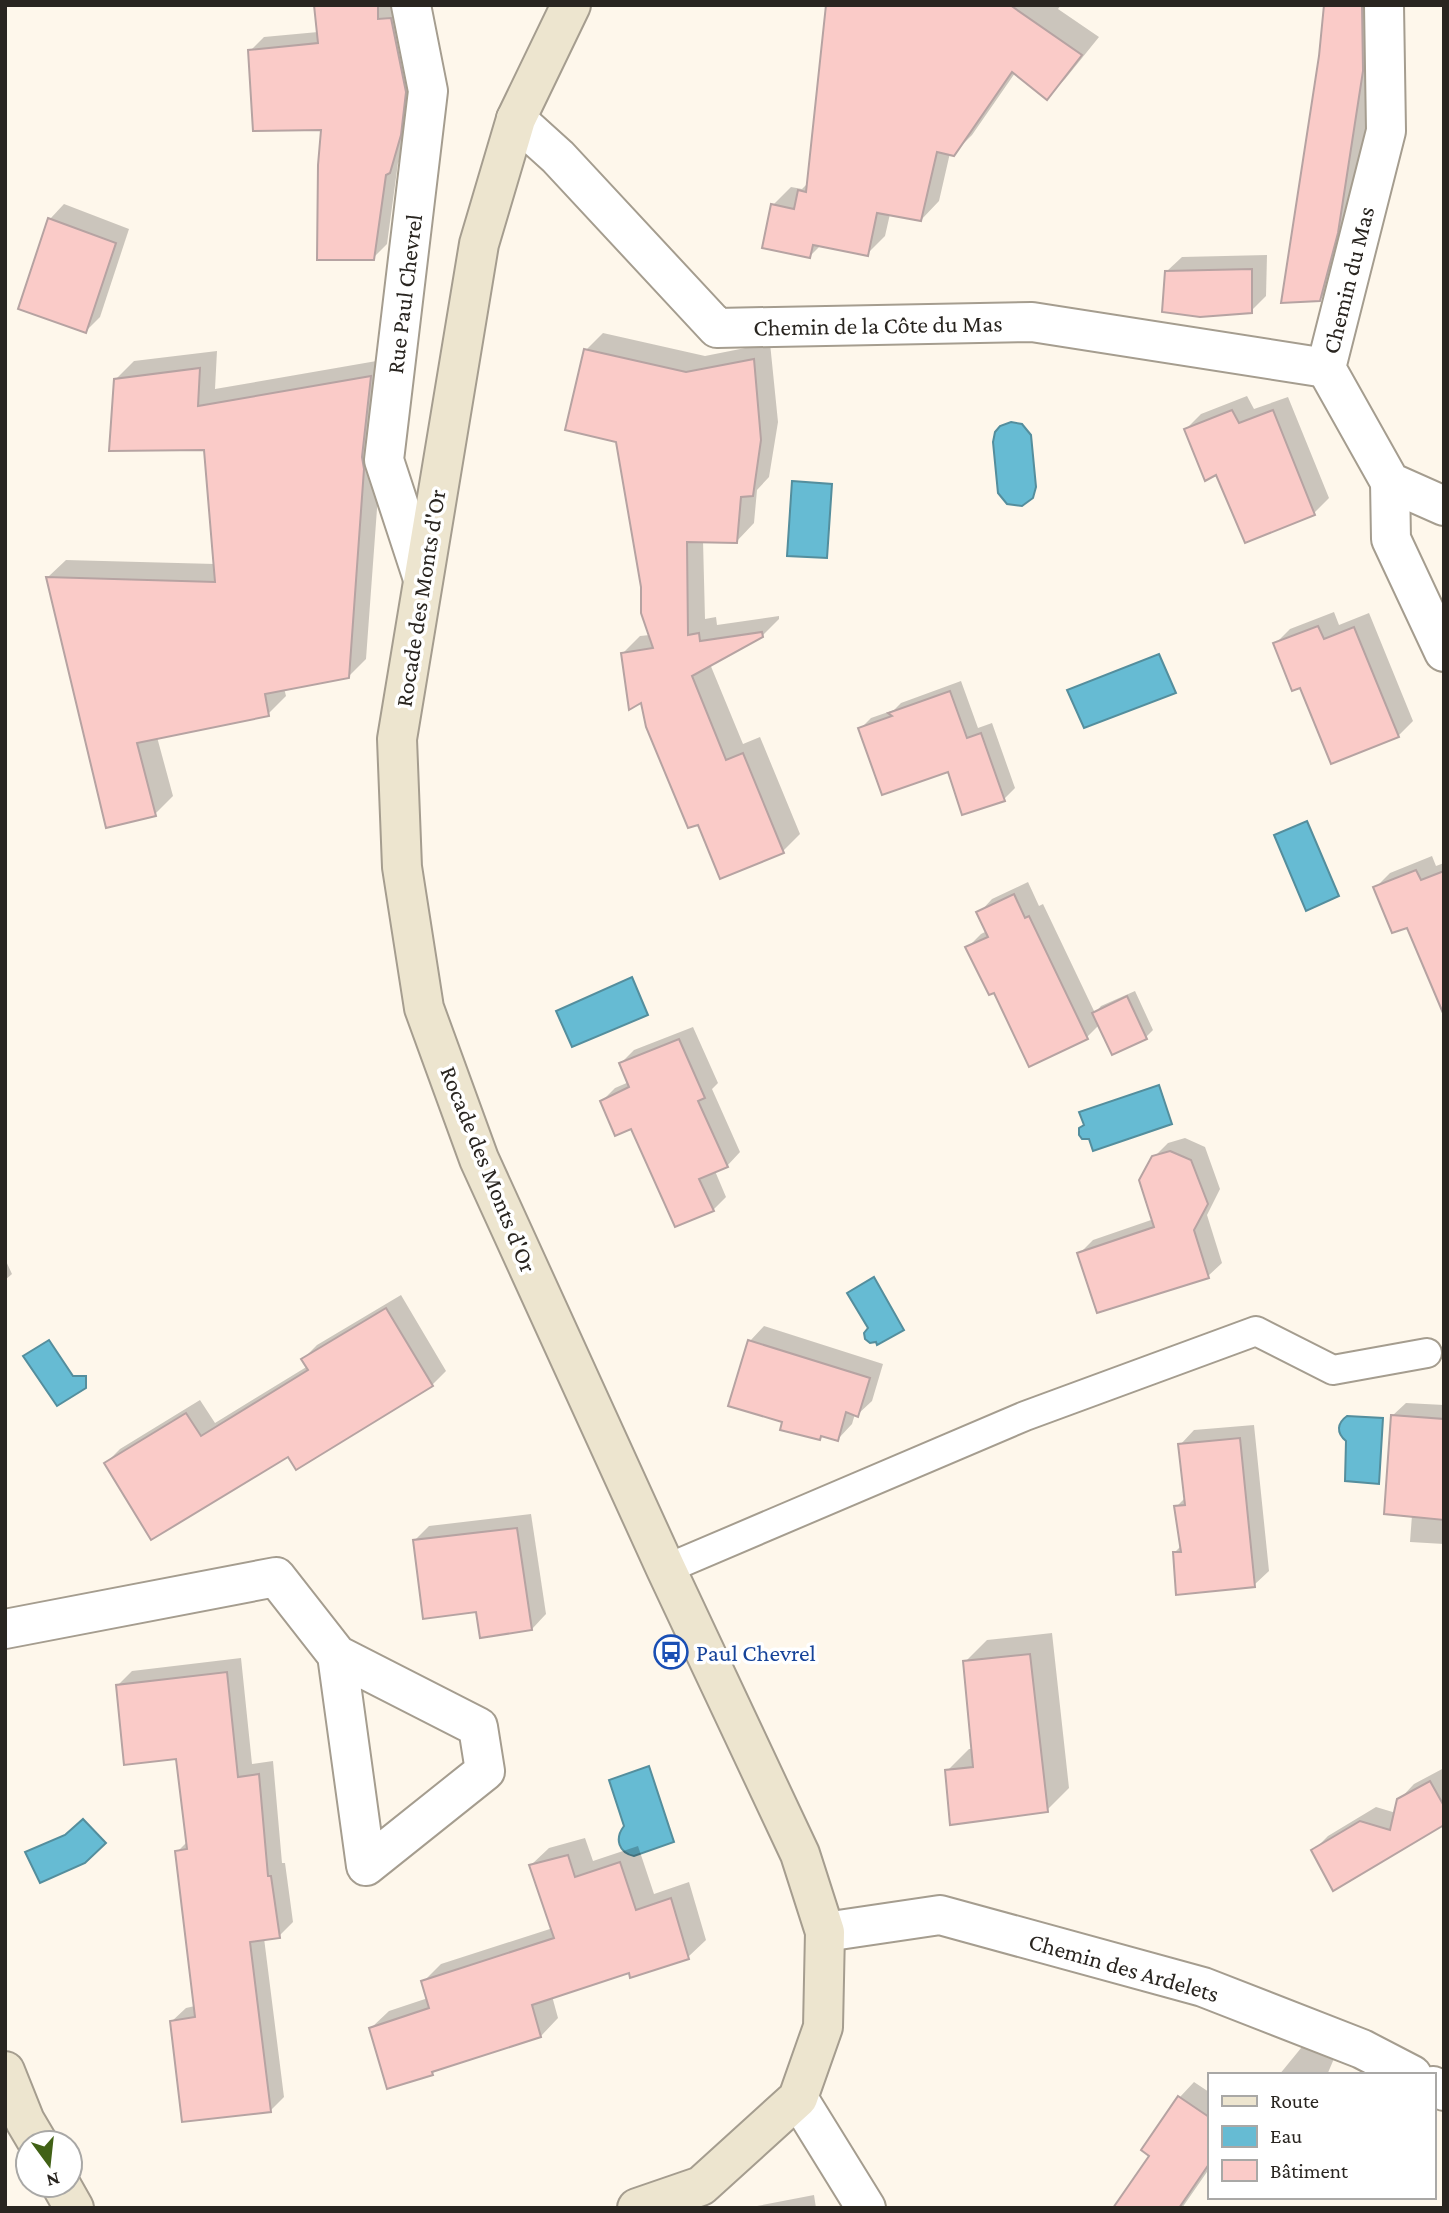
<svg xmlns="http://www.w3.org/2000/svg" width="1449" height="2213" viewBox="0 0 1449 2213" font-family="'Crimson Pro',serif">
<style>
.water{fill:#66bbd3;stroke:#548e9d;stroke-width:2}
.shadow{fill:#0003}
.building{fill:#facbc8;stroke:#b6a3a2;stroke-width:2}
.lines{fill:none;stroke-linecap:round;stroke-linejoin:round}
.lane-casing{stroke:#a59d8f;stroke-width:32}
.street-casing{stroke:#a59d8f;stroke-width:42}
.secondary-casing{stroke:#a59d8f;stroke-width:42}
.lane{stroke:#fff;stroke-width:28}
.street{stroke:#fff;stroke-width:38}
.secondary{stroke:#ede5cf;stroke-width:38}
.labels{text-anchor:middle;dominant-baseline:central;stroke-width:7;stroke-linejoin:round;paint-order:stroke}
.street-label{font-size:24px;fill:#292520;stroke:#fff}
.transit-label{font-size:24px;fill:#164399;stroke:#fff;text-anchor:start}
</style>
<rect width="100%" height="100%" fill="#fef7eb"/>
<!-- water -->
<g class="water">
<path d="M 1011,422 L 1022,424 L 1031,435 L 1036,487 L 1033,498 L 1022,506 L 1007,504 L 998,493 L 993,442 L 995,432 L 1000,426 Z"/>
<path d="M 792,481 L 832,484 L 827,558 L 787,556 Z"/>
<path d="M 1159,654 L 1176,693 L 1084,728 L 1067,690 Z"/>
<path d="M 1307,821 L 1339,896 L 1306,911 L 1274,835 Z"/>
<path d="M 632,977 L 648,1015 L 572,1047 L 556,1011 Z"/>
<path d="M 1159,1085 L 1172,1124 L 1093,1151 L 1089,1139 L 1082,1139 L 1079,1135 L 1079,1128 L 1084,1125 L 1079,1112 Z"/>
<path d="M 874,1277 L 904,1330 L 877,1345 L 876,1342 L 870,1343 L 865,1339 L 864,1333 L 868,1328 L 847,1293 Z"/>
<path d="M 49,1340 L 73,1376 L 86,1376 L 86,1388 L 57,1406 L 23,1356 Z"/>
<path d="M 1347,1416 L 1383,1418 L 1379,1484 L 1345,1481 L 1346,1441 C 1336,1433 1337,1423 1347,1416 Z"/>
<path d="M 649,1766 L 674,1842 L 634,1856 C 619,1853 614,1839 624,1826 L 609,1780 Z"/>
<path d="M 83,1819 L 106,1843 L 85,1863 L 40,1883 L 25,1852 L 65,1835 Z"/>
</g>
<!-- shadow -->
<g class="shadow">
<path d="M 316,5 L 404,5 L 419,77 L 403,158 L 398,163 L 387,244 L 373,258 L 323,128 L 250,51 L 264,37 L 318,32 Z"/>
<path d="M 832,5 L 1061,5 L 1058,9 L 1099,37 L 1065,79 L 1047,97 L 1015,73 L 972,135 L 953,154 L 950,153 L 939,201 L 921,220 L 890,214 L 885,236 L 867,254 L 821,245 L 810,256 L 773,205 L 791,187 L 802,189 L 809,182 Z"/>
<path d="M 1326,5 L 1384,5 L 1384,48 L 1342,277 L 1320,299 Z"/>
<path d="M 64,204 L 129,229 L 100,317 L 86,331 L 20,308 L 50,219 Z"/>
<path d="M 1267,255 L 1266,296 L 1251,311 L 1166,272 L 1182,257 Z"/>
<path d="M 603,333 L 705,356 L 770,343 L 778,422 L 769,477 L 757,490 L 754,523 L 737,541 L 703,540 L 705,619 L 716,617 L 717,625 L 779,616 L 779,619 L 762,636 L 710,664 L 743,744 L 760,737 L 800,834 L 783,851 L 699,823 L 623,653 L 640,636 L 650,635 L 617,441 L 586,350 Z"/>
<path d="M 217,351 L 215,389 L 388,359 L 366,659 L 348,677 L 284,688 L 286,696 L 268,714 L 157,737 L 173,796 L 155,814 L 48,577 L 66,560 L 215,564 L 205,449 L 116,379 L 134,361 Z"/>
<path d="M 1247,396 L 1254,409 L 1288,397 L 1329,498 L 1314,513 L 1217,473 L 1186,429 L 1201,414 Z"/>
<path d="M 1334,612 L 1339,625 L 1369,613 L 1413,721 L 1398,736 L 1301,686 L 1275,644 L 1290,629 Z"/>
<path d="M 961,681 L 978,728 L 992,723 L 1015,788 L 1004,799 L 860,729 L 871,718 L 894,710 L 901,703 Z"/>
<path d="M 1432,856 L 1436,866 L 1444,863 L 1444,986 L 1435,989 L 1408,925 L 1375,888 L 1390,873 Z"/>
<path d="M 1028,882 L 1039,906 L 1043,904 L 1095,1013 L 1101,1006 L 1135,991 L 1153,1030 L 1146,1037 L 1112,1053 L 1099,1025 L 1087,1037 L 995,990 L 968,947 L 981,934 L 987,931 L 979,913 L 992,899 Z"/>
<path d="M 693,1027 L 718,1083 L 712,1089 L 740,1152 L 727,1166 L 715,1171 L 726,1197 L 713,1210 L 632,1127 L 602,1101 L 615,1088 L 629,1082 L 621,1063 L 634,1050 Z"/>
<path d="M 1185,1138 L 1205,1147 L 1220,1189 L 1207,1215 L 1222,1263 L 1208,1276 L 1079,1254 L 1093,1240 L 1154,1219 L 1154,1157 L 1168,1143 Z"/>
<path d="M 5,1259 L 12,1274 L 5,1280 Z"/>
<path d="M 401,1295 L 446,1371 L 432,1385 L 289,1455 L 106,1463 L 120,1449 L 200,1400 L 215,1423 L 308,1366 L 303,1359 L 317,1345 Z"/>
<path d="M 764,1326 L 883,1364 L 872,1401 L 857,1415 L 855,1414 L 852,1424 L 838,1439 L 823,1435 L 820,1438 L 784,1420 L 750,1341 Z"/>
<path d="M 1406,1403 L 1444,1405 L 1444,1544 L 1410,1542 L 1412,1515 L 1392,1416 Z"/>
<path d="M 1254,1425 L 1269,1571 L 1254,1585 L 1174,1553 L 1182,1545 L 1176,1507 L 1186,1497 L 1180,1445 L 1194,1430 Z"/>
<path d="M 531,1514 L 546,1614 L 532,1629 L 477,1610 L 415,1540 L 429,1526 Z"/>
<path d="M 1052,1633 L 1069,1788 L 1047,1810 L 947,1771 L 969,1749 L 973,1749 L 965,1662 L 987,1640 Z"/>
<path d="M 241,1658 L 252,1764 L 273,1761 L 282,1863 L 285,1863 L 293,1922 L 279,1936 L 264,1938 L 284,2097 L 270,2111 L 171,2022 L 186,2008 L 195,2006 L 177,1852 L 187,1842 L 177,1757 L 118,1685 L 132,1671 Z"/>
<path d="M 1444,1768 L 1444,1823 L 1313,1851 L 1328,1836 L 1376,1807 L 1396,1813 L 1399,1800 L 1414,1784 Z"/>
<path d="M 585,1838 L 593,1861 L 638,1846 L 654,1894 L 689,1882 L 706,1940 L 688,1957 L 630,1971 L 552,1996 L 558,2018 L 541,2036 L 437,2068 L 432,2074 L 371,2028 L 389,2011 L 428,1998 L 423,1982 L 441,1964 L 553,1928 L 531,1865 L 549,1848 Z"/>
<path d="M 1306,2042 L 1336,2054 L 1327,2075 L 1279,2075 Z"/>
<path d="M 1194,2082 L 1209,2092 L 1209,2169 L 1182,2208 L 1146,2208 L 1151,2155 L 1143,2150 L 1180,2097 Z"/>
<path d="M 814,2195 L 816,2208 L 755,2208 L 757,2206 Z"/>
</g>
<!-- building -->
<g class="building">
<path d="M 314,5 L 378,5 L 378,19 L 391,18 L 406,92 L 401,135 L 390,173 L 386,175 L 374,260 L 317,260 L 318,165 L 321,130 L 253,131 L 248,50 L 318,43 Z"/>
<path d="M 826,5 L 1010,5 L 1082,55 L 1047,100 L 1012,72 L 954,156 L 937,152 L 921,221 L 877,213 L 868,256 L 813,245 L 810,258 L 762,248 L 771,204 L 794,209 L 798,190 L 806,192 Z"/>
<path d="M 1324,5 L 1362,5 L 1363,71 L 1338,233 L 1320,301 L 1281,303 L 1319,56 Z"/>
<path d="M 48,218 L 116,243 L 86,333 L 18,309 Z"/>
<path d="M 1252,269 L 1252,313 L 1200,317 L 1162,312 L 1165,271 Z"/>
<path d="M 584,349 L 686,372 L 754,359 L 761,440 L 753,496 L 741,497 L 737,543 L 687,542 L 688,635 L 699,633 L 700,641 L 762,632 L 763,637 L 692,676 L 726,760 L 743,753 L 784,853 L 720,879 L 698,825 L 688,828 L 646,727 L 641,703 L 629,710 L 621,653 L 653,648 L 641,613 L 641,587 L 616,442 L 565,430 Z"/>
<path d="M 200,368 L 198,406 L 371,376 L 362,457 L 364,469 L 349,678 L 265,694 L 269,716 L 137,743 L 156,816 L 106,828 L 46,577 L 215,582 L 204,450 L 109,451 L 114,379 Z"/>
<path d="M 1232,410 L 1239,423 L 1273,410 L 1315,515 L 1245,543 L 1216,475 L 1205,481 L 1184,429 Z"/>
<path d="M 1318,626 L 1324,639 L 1354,627 L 1399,737 L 1331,764 L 1300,688 L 1292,691 L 1273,643 Z"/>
<path d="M 950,691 L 967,738 L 981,733 L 1005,801 L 962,815 L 948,772 L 882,795 L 858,728 L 892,716 L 888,713 Z"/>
<path d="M 1416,870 L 1421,880 L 1444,871 L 1443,1013 L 1407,928 L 1392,933 L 1373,887 Z"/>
<path d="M 1014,894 L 1025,918 L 1029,916 L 1088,1039 L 1029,1067 L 994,993 L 989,995 L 965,947 L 988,937 L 976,912 Z"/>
<path d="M 1127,996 L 1147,1039 L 1112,1055 L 1092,1013 Z"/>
<path d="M 679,1039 L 705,1098 L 698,1101 L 728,1167 L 699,1179 L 714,1211 L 675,1227 L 631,1129 L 615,1136 L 600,1101 L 629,1087 L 619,1063 Z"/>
<path d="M 1170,1151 L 1191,1160 L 1208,1204 L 1194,1230 L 1209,1278 L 1097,1313 L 1077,1253 L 1154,1227 L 1139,1180 L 1152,1156 Z"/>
<path d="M 386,1308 L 433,1386 L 296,1470 L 288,1457 L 151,1540 L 104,1463 L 186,1413 L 201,1436 L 308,1370 L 301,1359 Z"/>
<path d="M 748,1340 L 870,1378 L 858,1417 L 846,1412 L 838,1441 L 821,1436 L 820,1440 L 780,1430 L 782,1422 L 728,1406 Z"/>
<path d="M 1391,1415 L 1444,1419 L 1444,1520 L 1384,1514 Z"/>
<path d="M 1240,1438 L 1255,1587 L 1176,1595 L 1173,1552 L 1181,1552 L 1174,1506 L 1185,1505 L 1178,1444 Z"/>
<path d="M 517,1528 L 532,1630 L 480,1638 L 476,1612 L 423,1619 L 413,1540 Z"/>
<path d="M 1030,1654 L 1048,1812 L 950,1825 L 945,1770 L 973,1767 L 963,1661 Z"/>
<path d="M 227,1672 L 238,1777 L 259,1774 L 268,1876 L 271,1876 L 280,1938 L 250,1942 L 271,2112 L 182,2122 L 170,2021 L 195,2017 L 175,1851 L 187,1849 L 176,1759 L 124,1765 L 116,1685 Z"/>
<path d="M 1430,1781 L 1444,1806 L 1444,1825 L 1333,1891 L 1311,1850 L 1360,1821 L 1390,1830 L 1397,1799 Z"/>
<path d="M 568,1855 L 575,1877 L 620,1862 L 636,1910 L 671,1898 L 689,1959 L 630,1978 L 629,1973 L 532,2005 L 541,2037 L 432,2072 L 433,2075 L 387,2089 L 369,2028 L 429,2008 L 421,1981 L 554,1938 L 529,1865 Z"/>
<path d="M 1178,2096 L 1209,2117 L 1209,2164 L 1179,2208 L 1113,2208 L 1149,2156 L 1141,2150 Z"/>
</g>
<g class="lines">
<defs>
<path id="lane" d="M 666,1569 L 1025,1416 L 1256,1331 L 1333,1370 L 1427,1353"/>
<g id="street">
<path d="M 411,5 L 428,91 L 384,460 L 423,579"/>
<path d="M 1384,5 L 1386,131 L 1326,368 L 1390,482 L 1444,506"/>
<path d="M 516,119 L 558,157 L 717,328 L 1032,322 L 1326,368"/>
<path d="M 1390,482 L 1391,539 L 1444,652"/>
<path d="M 5,1629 L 276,1577 L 337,1655 L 478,1727 L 485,1771 L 366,1866 L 337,1655"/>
<path d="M 825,1932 L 940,1915 L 1203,1987 L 1362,2049 L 1412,2075"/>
<path d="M 1433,2086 L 1444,2091"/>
<path d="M 798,2098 L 866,2208"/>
</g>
<g id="secondary">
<path d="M 571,5 L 516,119 L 479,244 L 397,739 L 402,867 L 424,1008 L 479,1159 L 666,1569 L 800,1854 L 825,1932 L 823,2027 L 798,2098 L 701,2186 L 637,2208"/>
<path d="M 5,2071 L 25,2121 L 38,2143"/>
<path d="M 61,2185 L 74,2208"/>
</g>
</defs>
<!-- lane casing -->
<use href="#lane" class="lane-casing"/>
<!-- street casing -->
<use href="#street" class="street-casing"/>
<!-- secondary casing -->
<use href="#secondary" class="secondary-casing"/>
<!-- lane -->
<use href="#lane" class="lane"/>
<!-- street -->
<use href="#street" class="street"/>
<!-- secondary -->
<use href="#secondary" class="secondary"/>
</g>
<!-- icons -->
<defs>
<symbol id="bus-ring" viewBox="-11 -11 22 22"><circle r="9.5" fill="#fff" stroke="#1a4fb4" stroke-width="1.5"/><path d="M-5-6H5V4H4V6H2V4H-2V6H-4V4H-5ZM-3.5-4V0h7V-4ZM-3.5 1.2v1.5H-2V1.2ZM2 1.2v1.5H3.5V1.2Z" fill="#1a4fb4"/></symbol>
</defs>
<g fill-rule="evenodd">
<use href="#bus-ring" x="652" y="1633" width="38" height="38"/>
</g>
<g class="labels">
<!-- street labels -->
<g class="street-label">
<text transform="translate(1348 280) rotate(-76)">Chemin du Mas</text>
<text transform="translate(404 294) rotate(-83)">Rue Paul Chevrel</text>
<text transform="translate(878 325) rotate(-1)">Chemin de la Côte du Mas</text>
<text transform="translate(420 598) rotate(-81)">Rocade des Monts d'Or</text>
<text transform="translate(489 1169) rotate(68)">Rocade des Monts d'Or</text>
<text transform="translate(1124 1967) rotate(16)">Chemin des Ardelets</text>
</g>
<!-- transit labels -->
<g class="transit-label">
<text x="696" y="1652">Paul Chevrel</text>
</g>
</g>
<!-- border -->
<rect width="1449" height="2213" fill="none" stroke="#292520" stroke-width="14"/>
<!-- legend -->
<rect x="1208" y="2073" width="228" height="126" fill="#ffffff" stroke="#a9a8a6" stroke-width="2"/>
<rect x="1222" y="2096" width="35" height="10" fill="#ede5cf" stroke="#a9a8a6" stroke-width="2"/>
<text x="1270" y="2108" font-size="21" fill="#292520">Route</text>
<rect x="1222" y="2126" width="35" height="21" fill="#66bbd3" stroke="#a9a8a6" stroke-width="2"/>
<text x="1270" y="2143" font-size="21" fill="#292520">Eau</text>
<rect x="1222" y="2160" width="35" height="21" fill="#facbc8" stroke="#a9a8a6" stroke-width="2"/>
<text x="1270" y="2178" font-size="21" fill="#292520">Bâtiment</text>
<!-- north arrow -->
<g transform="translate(49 2164) rotate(165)"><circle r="33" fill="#ffffff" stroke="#a9a8a6" stroke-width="2"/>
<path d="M0-5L12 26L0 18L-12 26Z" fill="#416116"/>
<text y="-10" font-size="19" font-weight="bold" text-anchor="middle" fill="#292520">N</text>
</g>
</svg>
